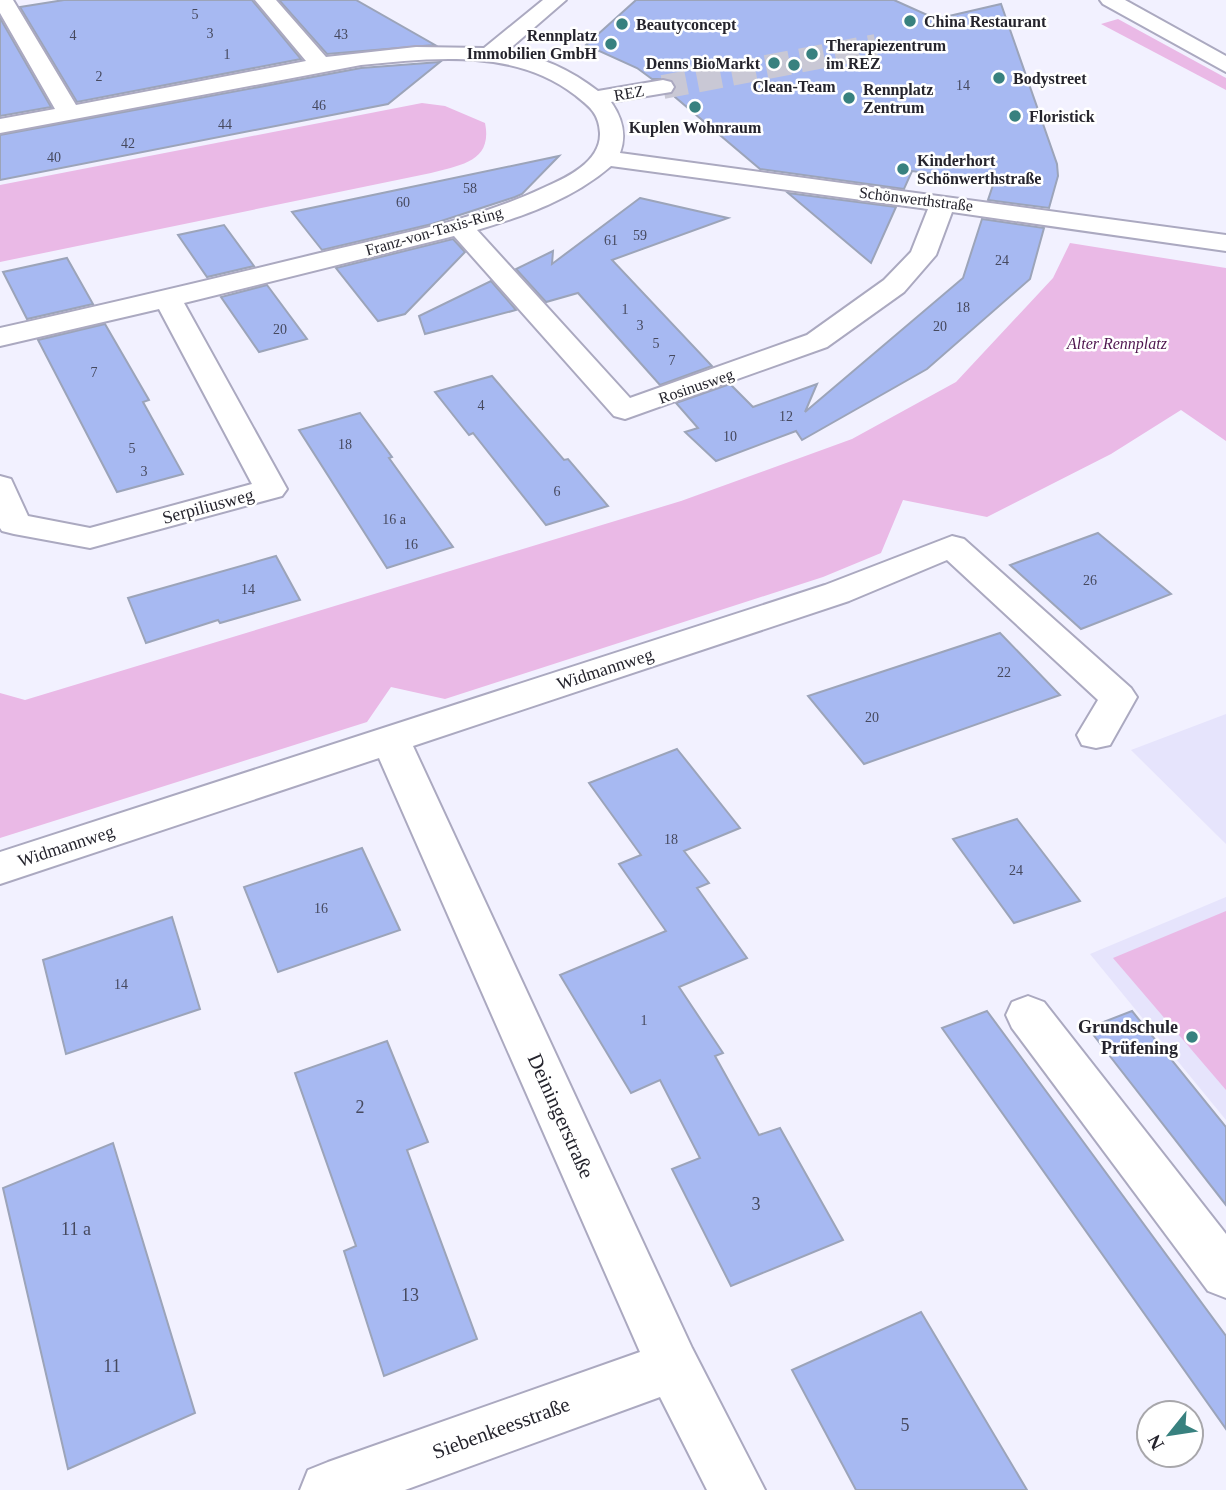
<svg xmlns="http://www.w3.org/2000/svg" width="1226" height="1490" viewBox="0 0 1226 1490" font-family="'Times New Roman',serif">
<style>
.built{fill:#e6e4fc}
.green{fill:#eab9e6}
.building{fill:#a7b9f2;stroke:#9ca4b9;stroke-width:2}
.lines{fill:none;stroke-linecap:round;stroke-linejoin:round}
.minor-tunnel{stroke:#c9c8d5;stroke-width:24;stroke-dasharray:24 11;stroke-linecap:butt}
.minor-casing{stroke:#aba9c0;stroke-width:4}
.minor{fill:#fff;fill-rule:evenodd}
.poi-dot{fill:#38817f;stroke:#fff;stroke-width:2.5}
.labels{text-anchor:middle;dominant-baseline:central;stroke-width:5;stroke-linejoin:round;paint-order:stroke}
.number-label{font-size:14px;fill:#46495e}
.far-poi-label{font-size:16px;font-weight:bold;fill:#25242d;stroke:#fff;text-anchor:start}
.far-street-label{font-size:16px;fill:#25242d;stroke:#fff}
.far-park-label{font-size:16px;font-style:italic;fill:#4f164f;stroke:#fff}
.street-label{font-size:18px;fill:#25242d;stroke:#fff}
.poi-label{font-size:18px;font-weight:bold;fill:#25242d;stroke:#fff;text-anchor:end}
.near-number-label{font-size:18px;fill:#46495e}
.near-street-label{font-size:21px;fill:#25242d;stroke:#fff}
</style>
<rect width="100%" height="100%" fill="#f2f1ff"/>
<!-- built -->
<g class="built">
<path d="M 1226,714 L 1226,844 L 1131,750 Z"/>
<path d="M 1226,897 L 1226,1120 L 1090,954 Z"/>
</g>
<!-- green -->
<g class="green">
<path d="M 1118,19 L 1226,78 L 1226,90 L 1101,24 Z"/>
<path d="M 422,103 L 445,106 L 485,123 C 493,162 460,165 431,173 L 0,262 L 0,185 Z"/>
<path d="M 1070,243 L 1226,268 L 1226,441 L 1181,410 L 1111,454 L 987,517 L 903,500 L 881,553 L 823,577 L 445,699 L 391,687 L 367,722 L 0,838 L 0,693 L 25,700 L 681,501 L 852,439 L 956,382 L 1053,278 Z"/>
<path d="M 1226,911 L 1226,1090 L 1113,958 Z"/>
</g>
<!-- building -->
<g class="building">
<path d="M 64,0 L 252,0 L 301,59 L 77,102 L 20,7 Z"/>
<path d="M 279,0 L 356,0 L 435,45 L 327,54 Z"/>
<path d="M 636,0 L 894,0 L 936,19 L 1001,4 L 1057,164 L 1058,176 L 1049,208 L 988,200 L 994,182 L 912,171 L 904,189 L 760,169 L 675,97 L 673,94 L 676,86 L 672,79 L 652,79 L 637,68 L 586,45 Z"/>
<path d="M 0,18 L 51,107 L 0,116 Z"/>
<path d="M 440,62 L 388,104 L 0,180 L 0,135 L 361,68 Z"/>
<path d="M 559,156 L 522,194 L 515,197 L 432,224 L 322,250 L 292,212 Z"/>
<path d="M 788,193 L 896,207 L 871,263 Z"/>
<path d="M 640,198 L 728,218 L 612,260 L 712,366 L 660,385 L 578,293 L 546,302 L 516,269 L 553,251 L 552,264 Z"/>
<path d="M 982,219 L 1044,228 L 1030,279 L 927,369 L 802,440 L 796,431 L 716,461 L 685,432 L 698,428 L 676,403 L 730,384 L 753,407 L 817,384 L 805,412 L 963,278 Z"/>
<path d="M 224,225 L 254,266 L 207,277 L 178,235 Z"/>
<path d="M 453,239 L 465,252 L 405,314 L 378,321 L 336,268 Z"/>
<path d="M 67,258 L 93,304 L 27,319 L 3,272 Z"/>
<path d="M 491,281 L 516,310 L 425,334 L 419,316 Z"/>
<path d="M 267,285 L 307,339 L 259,352 L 221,297 Z"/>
<path d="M 105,324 L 149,400 L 143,402 L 183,474 L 117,492 L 38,340 Z"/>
<path d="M 492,376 L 564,460 L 568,459 L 608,506 L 546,525 L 473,433 L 469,435 L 435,392 Z"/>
<path d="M 360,413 L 392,457 L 389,458 L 453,547 L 387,568 L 299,430 Z"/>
<path d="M 1098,533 L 1171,594 L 1081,629 L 1010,565 Z"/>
<path d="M 276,556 L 300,600 L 220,623 L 218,620 L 146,643 L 128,598 Z"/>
<path d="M 1000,633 L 1060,695 L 864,764 L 808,696 Z"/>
<path d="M 677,749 L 740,828 L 684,851 L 709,883 L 697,888 L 747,958 L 679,987 L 723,1053 L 715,1056 L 759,1135 L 780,1128 L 843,1240 L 731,1286 L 672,1169 L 700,1158 L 660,1080 L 631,1093 L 560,975 L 666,931 L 619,864 L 641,855 L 589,783 Z"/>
<path d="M 1017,819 L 1080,901 L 1014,923 L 953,839 Z"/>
<path d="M 362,848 L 400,930 L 278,972 L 244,887 Z"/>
<path d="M 172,917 L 200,1009 L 66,1054 L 43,960 Z"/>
<path d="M 987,1011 L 1226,1336 L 1226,1429 L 942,1028 Z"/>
<path d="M 1132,1011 L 1226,1127 L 1226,1205 L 1088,1028 Z"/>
<path d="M 387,1041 L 428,1142 L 407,1150 L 477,1339 L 384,1376 L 344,1251 L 356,1246 L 295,1073 Z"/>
<path d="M 113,1143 L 195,1413 L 68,1469 L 3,1188 Z"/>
<path d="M 921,1312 L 1027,1490 L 856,1490 L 792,1370 Z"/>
</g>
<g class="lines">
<!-- minor-tunnel -->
<path class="minor-tunnel" d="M 663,87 L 876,46"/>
<defs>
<g id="minor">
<path d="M 0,0 L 13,0 L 76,105 L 306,61 L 255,0 L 276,0 L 326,57 L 416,47 L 484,48 L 543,0 L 566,0 L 507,51 C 541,56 571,70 598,91 L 663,80 L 671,82 L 674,87 L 671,92 L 611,102 C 622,118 627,134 620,153 L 1226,235 L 1226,251 L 952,212 L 936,255 L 904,292 L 827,347 L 625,419 L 614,416 L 454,236 L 184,303 L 287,489 L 282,496 L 90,548 L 14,534 L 2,531 L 0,528 L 0,476 L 11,479 L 28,516 L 90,528 L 252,484 L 159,309 L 0,346 L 0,328 C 107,304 213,279 320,253 C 394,235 473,221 543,188 C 566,178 601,162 600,133 C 599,113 589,106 575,95 C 515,48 432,58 361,65 L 0,133 L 0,119 L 55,109 L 0,13 ZM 611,166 L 928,209 L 911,252 L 884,280 L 807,335 L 630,398 L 477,230 C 524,216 573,199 611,166 Z"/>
<path d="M 1100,0 L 1125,0 L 1226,56 L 1226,72 L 1103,4 Z"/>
<path d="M 952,536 L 964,539 L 1131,688 L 1137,697 L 1110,745 L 1096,748 L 1082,745 L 1077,735 L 1098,700 L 947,560 L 849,601 L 413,746 L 692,1348 L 765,1490 L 707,1490 L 660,1397 L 405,1490 L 300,1490 L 308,1470 L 328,1462 L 640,1352 L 379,758 L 0,884 L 0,852 L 825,585 Z"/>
<path d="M 1028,996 L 1044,1002 L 1226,1234 L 1226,1298 L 1208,1291 L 1012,1028 L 1006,1015 L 1012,1002 Z"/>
</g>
</defs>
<!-- minor casing -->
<use href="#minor" class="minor-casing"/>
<!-- minor -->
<use href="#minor" class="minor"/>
</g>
<!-- markers -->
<g class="poi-dot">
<circle cx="910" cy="21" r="7"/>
<circle cx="622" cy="24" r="7"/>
<circle cx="611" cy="44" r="7"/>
<circle cx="812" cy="54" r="7"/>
<circle cx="774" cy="63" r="7"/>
<circle cx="794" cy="65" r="7"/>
<circle cx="999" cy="78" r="7"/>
<circle cx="849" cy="98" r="7"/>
<circle cx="695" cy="107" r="7"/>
<circle cx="1015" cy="116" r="7"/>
<circle cx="903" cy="169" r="7"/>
<circle cx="1192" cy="1037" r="7"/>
</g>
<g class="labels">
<!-- number labels -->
<g class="number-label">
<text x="195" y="14">5</text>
<text x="210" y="33">3</text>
<text x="341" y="34">43</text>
<text x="73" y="35">4</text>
<text x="227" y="54">1</text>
<text x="99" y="76">2</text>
<text x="963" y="85">14</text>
<text x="319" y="105">46</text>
<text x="225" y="124">44</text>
<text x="128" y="143">42</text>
<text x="54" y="157">40</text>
<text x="470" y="188">58</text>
<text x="403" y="202">60</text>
<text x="640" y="235">59</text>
<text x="611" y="240">61</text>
<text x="1002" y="260">24</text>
<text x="963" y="307">18</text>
<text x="625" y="309">1</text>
<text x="640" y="325">3</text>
<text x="940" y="326">20</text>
<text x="280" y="329">20</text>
<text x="656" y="343">5</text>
<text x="672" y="360">7</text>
<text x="94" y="372">7</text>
<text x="481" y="405">4</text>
<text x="786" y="416">12</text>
<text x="730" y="436">10</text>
<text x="345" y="444">18</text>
<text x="132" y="448">5</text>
<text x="144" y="471">3</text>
<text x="557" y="491">6</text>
<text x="394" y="519">16 a</text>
<text x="411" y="544">16</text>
<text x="1090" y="580">26</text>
<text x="248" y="589">14</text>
<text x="1004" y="672">22</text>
<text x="872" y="717">20</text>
<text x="671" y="839">18</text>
<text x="1016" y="870">24</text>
<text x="321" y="908">16</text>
<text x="121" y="984">14</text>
<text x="644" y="1020">1</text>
</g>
<!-- far-poi labels -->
<g class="far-poi-label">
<text x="924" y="21">China Restaurant</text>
<text x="636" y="24">Beautyconcept</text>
<text x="597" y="35" text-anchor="end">Rennplatz<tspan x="597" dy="18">Immobilien GmbH</tspan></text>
<text x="826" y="45">Therapiezentrum<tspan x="826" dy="18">im REZ</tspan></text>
<text x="760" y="63" text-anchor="end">Denns BioMarkt</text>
<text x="1013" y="78">Bodystreet</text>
<text x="794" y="86" text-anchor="middle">Clean-Team</text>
<text x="863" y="89">Rennplatz<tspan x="863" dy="18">Zentrum</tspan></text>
<text x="1029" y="116">Floristick</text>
<text x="695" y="127" text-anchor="middle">Kuplen Wohnraum</text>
<text x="917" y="160">Kinderhort<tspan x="917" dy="18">Schönwerthstraße</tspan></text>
</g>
<!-- far-street labels -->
<g class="far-street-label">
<text transform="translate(629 93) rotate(-10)">REZ</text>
<text transform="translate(916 199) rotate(7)">Schönwerthstraße</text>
<text transform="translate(434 231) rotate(-16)">Franz-von-Taxis-Ring</text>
<text transform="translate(696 386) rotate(-19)">Rosinusweg</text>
</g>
<!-- far-park labels -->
<g class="far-park-label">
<text x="1117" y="343">Alter Rennplatz</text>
</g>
<!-- street labels -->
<g class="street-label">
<text transform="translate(208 506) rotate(-15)">Serpiliusweg</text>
<text transform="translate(605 669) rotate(-18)">Widmannweg</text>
<text transform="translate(66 846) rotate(-18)">Widmannweg</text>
</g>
<!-- poi labels -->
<g class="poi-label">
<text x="1178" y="1027">Grundschule<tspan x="1178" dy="21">Prüfening</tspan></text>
</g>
<!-- near-number labels -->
<g class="near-number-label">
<text x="360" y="1107">2</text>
<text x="756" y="1204">3</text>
<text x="76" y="1229">11 a</text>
<text x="410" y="1295">13</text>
<text x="112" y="1366">11</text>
<text x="905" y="1425">5</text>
</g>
<!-- near-street labels -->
<g class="near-street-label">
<text transform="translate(561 1116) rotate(66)">Deiningerstraße</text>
<text transform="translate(501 1428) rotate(-20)">Siebenkeesstraße</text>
</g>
</g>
<!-- north arrow -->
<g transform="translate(1170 1434) rotate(240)"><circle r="33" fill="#ffffff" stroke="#a8a7ab" stroke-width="2"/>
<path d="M0-5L12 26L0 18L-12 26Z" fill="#38817f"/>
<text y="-10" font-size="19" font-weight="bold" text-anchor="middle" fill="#25242d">N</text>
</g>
</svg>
